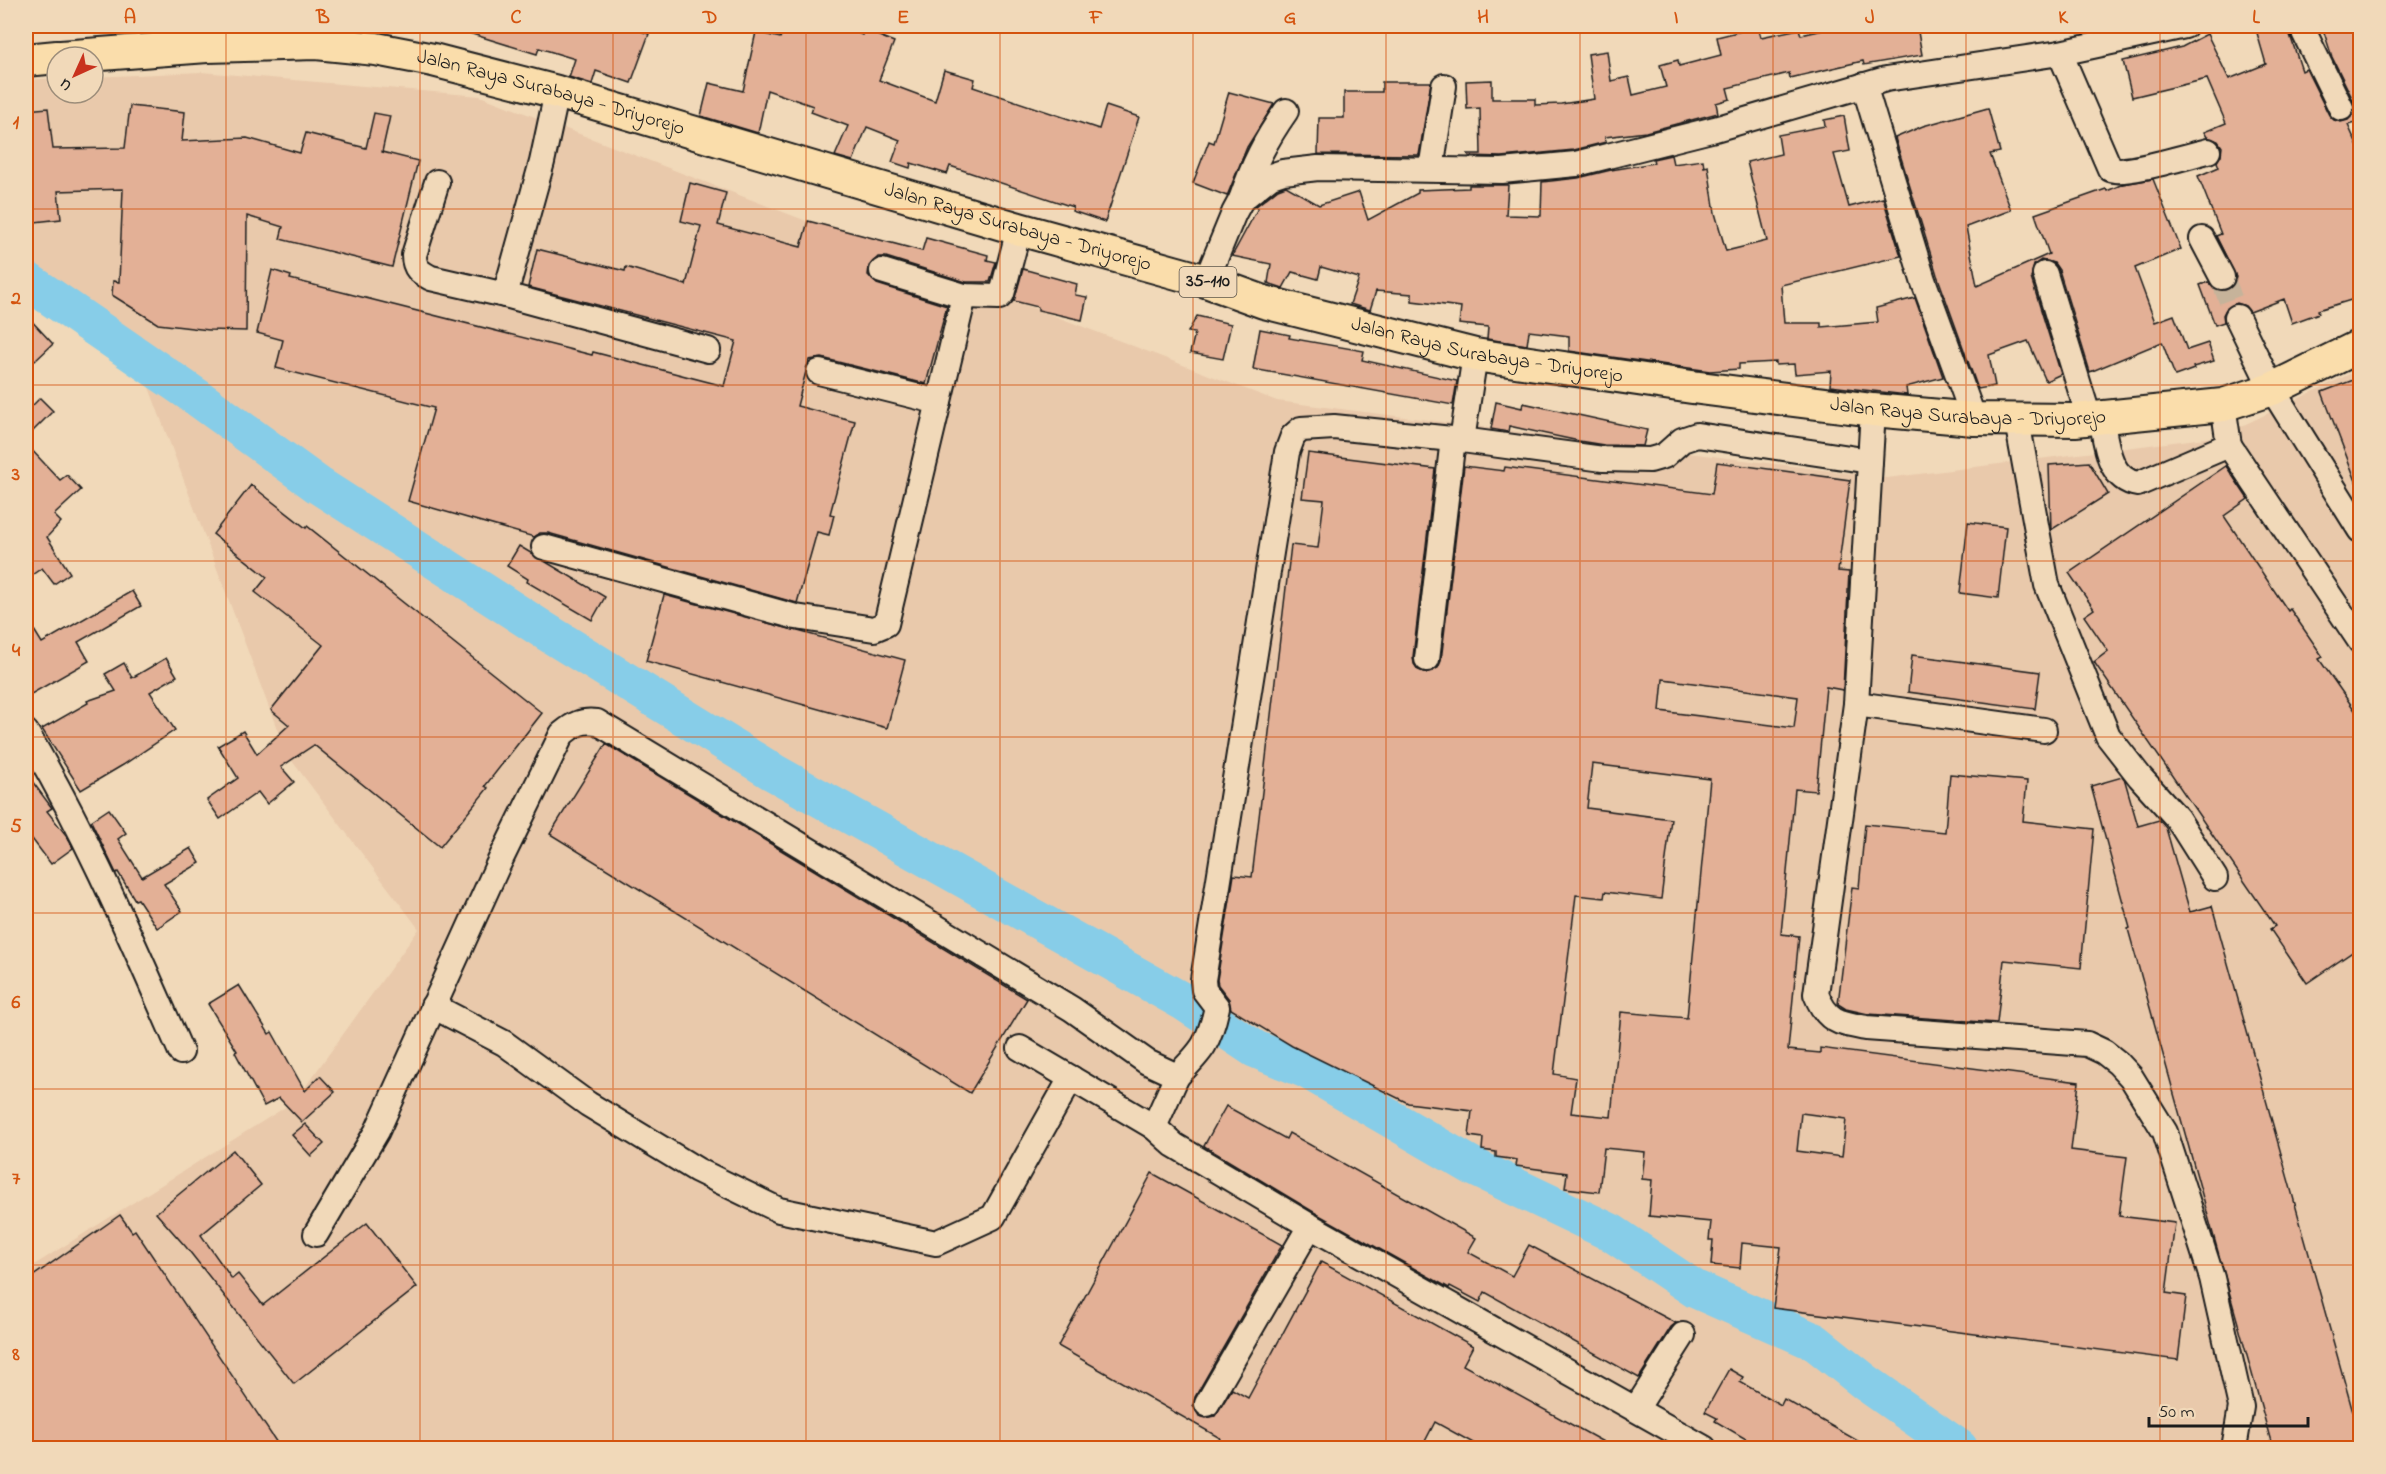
<svg xmlns="http://www.w3.org/2000/svg" width="2386" height="1474" viewBox="0 0 2386 1474" font-family="'Indie Flower',sans-serif">
<style>
.built{fill:#e9c9ab}
.lines{fill:none;stroke-linecap:round;stroke-linejoin:round}
.river{stroke:#87cde8;stroke-width:38}
.building{fill:#e3b096;stroke:#1c1c1c;stroke-width:1.5;fill-rule:evenodd}
.minor-tunnel{stroke:#c6b39a;stroke-width:24;stroke-dasharray:24 12;stroke-linecap:butt}
.minor-casing{stroke:#1c1c1c;stroke-width:28}
.major-casing{stroke:#1c1c1c;stroke-width:36}
.minor{stroke:#f1d9b9;stroke-width:24}
.major{stroke:#faddab;stroke-width:32}
.grid{fill:none;stroke:#d4530e;stroke-width:1.5;stroke-opacity:0.55}
.labels{text-anchor:middle;dominant-baseline:central;stroke-width:6;stroke-linejoin:round;paint-order:stroke}
.shield{fill:#f1d9b9;stroke:#5c554b;stroke-width:1.5}
.shield-label{font-size:18px;font-weight:bold;fill:#1c1c1c}
.street-label{font-size:20px;fill:#1c1c1c;stroke:#f1d9b9}
.neatline{fill:none;stroke:#d4530e;stroke-width:2}
.grid-label{font-size:20px;text-anchor:middle;font-weight:bold;fill:#d4530e}
</style>
<rect width="100%" height="100%" fill="#f1d9b9"/>
<filter id="ink" filterUnits="userSpaceOnUse"><feTurbulence type="fractalNoise" baseFrequency=".0167" numOctaves="2"/><feDisplacementMap in="SourceGraphic" scale="12" xChannelSelector="R" yChannelSelector="G"/><feConvolveMatrix kernelMatrix="1 2 1 2 8 2 1 2 1" color-interpolation-filters="sRGB"/></filter>
<g filter="url(#ink)">
<!-- built -->
<path class="built" d="M 201,72 L 480,96 L 1277,401 L 1887,478 L 2221,436 L 2360,369 L 2360,1448 L 26,1448 L 26,1270 L 295,1101 L 419,929 L 286,753 L 147,382 L 26,272 L 26,80 L 57,78 L 57,93 L 93,93 L 93,77 Z"/>
<g class="lines">
<!-- river -->
<path class="river" d="M 26,280 L 198,398 L 318,485 L 545,631 L 773,772 L 1184,1002 L 1255,1049 L 1307,1070 L 1474,1167 L 1612,1233 L 1695,1289 L 1815,1342 L 1865,1382 L 1959,1448"/>
</g>
<!-- building -->
<g class="building">
<path d="M 459,26 L 627,26 L 649,34 L 631,83 L 596,71 L 592,84 L 569,77 L 575,59 L 539,48 L 537,54 L 459,30 Z"/>
<path d="M 786,26 L 842,26 L 862,35 L 864,30 L 894,42 L 879,80 L 935,101 L 944,70 L 975,79 L 973,87 L 1099,129 L 1106,106 L 1139,117 L 1105,222 L 1072,211 L 1073,207 L 950,166 L 947,174 L 911,163 L 910,168 L 892,162 L 900,140 L 867,127 L 853,161 L 835,156 L 848,126 L 811,112 L 813,106 L 767,90 L 758,133 L 701,116 L 709,83 L 743,91 L 756,32 L 780,38 Z"/>
<path d="M 1841,26 L 1917,26 L 1922,55 L 1864,65 L 1863,61 L 1790,78 L 1789,73 L 1727,88 L 1730,99 L 1716,103 L 1718,113 L 1646,132 L 1605,137 L 1606,142 L 1574,150 L 1501,157 L 1469,156 L 1468,154 L 1481,154 L 1480,108 L 1467,109 L 1466,81 L 1492,80 L 1492,99 L 1535,99 L 1535,105 L 1561,104 L 1594,99 L 1588,54 L 1607,51 L 1611,81 L 1629,77 L 1633,95 L 1666,87 L 1660,65 L 1678,60 L 1679,66 L 1721,55 L 1717,37 L 1758,27 L 1761,37 L 1799,29 L 1801,35 Z"/>
<path d="M 2255,26 L 2287,26 L 2302,71 L 2306,69 L 2329,115 L 2334,120 L 2341,122 L 2348,120 L 2353,115 L 2354,102 L 2332,57 L 2322,26 L 2356,26 L 2361,37 L 2361,121 L 2348,125 L 2361,154 L 2361,297 L 2318,310 L 2319,313 L 2292,323 L 2284,299 L 2250,312 L 2245,306 L 2237,303 L 2226,309 L 2223,315 L 2224,322 L 2215,325 L 2200,285 L 2208,282 L 2214,289 L 2222,291 L 2234,285 L 2236,277 L 2216,236 L 2221,234 L 2198,176 L 2219,167 L 2217,162 L 2221,155 L 2222,147 L 2218,141 L 2207,137 L 2204,132 L 2226,123 L 2207,79 L 2132,97 L 2123,61 L 2182,47 L 2207,34 L 2229,79 L 2266,64 Z"/>
<path d="M 1382,82 L 1431,82 L 1419,155 L 1318,154 L 1319,118 L 1344,118 L 1344,92 L 1382,92 Z"/>
<path d="M 1229,92 L 1274,104 L 1247,147 L 1227,196 L 1193,183 L 1209,141 L 1214,143 Z"/>
<path d="M 130,106 L 185,112 L 182,141 L 247,138 L 300,153 L 306,133 L 366,148 L 374,113 L 390,116 L 382,152 L 418,161 L 392,267 L 280,239 L 283,227 L 247,216 L 246,331 L 209,330 L 158,324 L 112,295 L 113,281 L 119,282 L 123,189 L 58,191 L 61,219 L 26,223 L 26,110 L 48,108 L 53,149 L 125,148 Z"/>
<path d="M 1988,108 L 2000,152 L 1990,154 L 2011,210 L 1966,227 L 1977,286 L 2049,254 L 2035,214 L 2106,189 L 2107,191 L 2123,184 L 2153,179 L 2181,249 L 2135,268 L 2155,322 L 2174,315 L 2187,350 L 2208,343 L 2214,361 L 2193,367 L 2194,369 L 2175,376 L 2162,342 L 2090,372 L 2059,270 L 2054,263 L 2041,260 L 2034,265 L 2031,278 L 2061,374 L 2046,381 L 2028,341 L 1989,355 L 1995,386 L 1978,389 L 1937,275 L 1895,138 L 1923,126 Z"/>
<path d="M 1844,116 L 1850,151 L 1834,154 L 1849,207 L 1883,198 L 1901,256 L 1781,285 L 1784,323 L 1821,323 L 1821,327 L 1878,322 L 1876,308 L 1915,298 L 1943,377 L 1906,387 L 1907,395 L 1830,386 L 1831,371 L 1795,374 L 1794,364 L 1776,365 L 1776,362 L 1739,364 L 1739,369 L 1710,371 L 1569,351 L 1569,336 L 1529,331 L 1527,345 L 1487,339 L 1488,327 L 1459,324 L 1461,307 L 1412,301 L 1412,294 L 1376,291 L 1370,310 L 1350,304 L 1359,278 L 1321,267 L 1318,279 L 1292,272 L 1283,288 L 1268,283 L 1271,264 L 1232,256 L 1258,208 L 1255,207 L 1278,189 L 1286,186 L 1319,205 L 1359,192 L 1368,220 L 1418,193 L 1418,190 L 1469,188 L 1469,185 L 1508,185 L 1506,215 L 1541,216 L 1542,182 L 1578,178 L 1611,170 L 1654,163 L 1653,159 L 1671,155 L 1673,164 L 1703,160 L 1704,167 L 1708,166 L 1715,213 L 1726,251 L 1767,241 L 1747,162 L 1781,154 L 1778,135 L 1825,126 L 1824,120 Z"/>
<path d="M 690,183 L 726,193 L 718,225 L 801,247 L 808,221 L 922,251 L 926,238 L 988,255 L 987,260 L 996,262 L 990,282 L 966,282 L 886,257 L 878,257 L 869,266 L 868,275 L 877,284 L 947,306 L 926,384 L 822,358 L 809,360 L 797,406 L 855,421 L 830,514 L 834,515 L 829,535 L 817,532 L 797,603 L 548,533 L 540,533 L 534,537 L 408,501 L 434,408 L 276,368 L 283,340 L 257,333 L 272,270 L 291,276 L 290,279 L 592,355 L 593,352 L 724,386 L 736,341 L 528,287 L 537,249 L 625,271 L 626,267 L 686,285 L 701,226 L 681,221 Z"/>
<path d="M 1023,269 L 1077,284 L 1075,295 L 1087,297 L 1082,320 L 1038,310 L 1038,307 L 1014,301 Z"/>
<path d="M 26,315 L 53,344 L 35,361 L 26,351 Z"/>
<path d="M 1197,316 L 1231,324 L 1223,359 L 1190,353 L 1195,333 L 1188,332 Z"/>
<path d="M 1260,329 L 1290,335 L 1289,338 L 1364,351 L 1362,360 L 1457,381 L 1453,405 L 1253,369 Z"/>
<path d="M 2361,377 L 2361,489 L 2359,489 L 2322,392 Z"/>
<path d="M 40,398 L 53,411 L 26,438 L 26,412 Z"/>
<path d="M 1496,402 L 1522,408 L 1523,403 L 1647,430 L 1643,446 L 1604,445 L 1579,441 L 1509,426 L 1508,432 L 1491,429 Z"/>
<path d="M 26,444 L 60,480 L 67,475 L 81,490 L 54,515 L 61,522 L 47,537 L 70,573 L 54,584 L 42,568 L 26,579 Z"/>
<path d="M 1308,453 L 1435,469 L 1413,657 L 1414,664 L 1418,670 L 1426,673 L 1438,668 L 1441,661 L 1464,466 L 1504,471 L 1505,467 L 1712,494 L 1717,462 L 1850,480 L 1838,571 L 1849,572 L 1843,690 L 1826,687 L 1816,791 L 1795,789 L 1781,934 L 1799,936 L 1788,1050 L 1820,1053 L 1820,1048 L 2079,1082 L 2071,1150 L 2127,1157 L 2119,1216 L 2175,1223 L 2166,1293 L 2186,1296 L 2178,1360 L 1773,1308 L 1781,1247 L 1742,1243 L 1740,1268 L 1711,1265 L 1713,1240 L 1709,1240 L 1711,1222 L 1649,1216 L 1652,1180 L 1642,1179 L 1645,1152 L 1604,1148 L 1599,1192 L 1565,1188 L 1567,1173 L 1516,1166 L 1517,1160 L 1496,1157 L 1496,1152 L 1482,1150 L 1483,1138 L 1469,1136 L 1472,1111 L 1408,1103 L 1292,1046 L 1231,1009 L 1229,999 L 1218,985 L 1217,980 L 1234,875 L 1252,877 L 1291,545 L 1318,548 L 1324,500 L 1302,498 ZM 1663,679 L 1798,697 L 1794,728 L 1660,711 ZM 1592,764 L 1710,779 L 1687,1018 L 1621,1012 L 1611,1117 L 1571,1113 L 1576,1078 L 1554,1074 L 1576,895 L 1604,898 L 1605,892 L 1661,899 L 1671,819 L 1587,808 ZM 1801,1113 L 1846,1119 L 1842,1157 L 1797,1151 Z"/>
<path d="M 2089,462 L 2108,494 L 2051,530 L 2049,465 Z"/>
<path d="M 2226,466 L 2248,499 L 2224,516 L 2288,611 L 2290,609 L 2323,657 L 2319,659 L 2361,719 L 2361,946 L 2307,983 L 2270,929 L 2275,926 L 2094,662 L 2108,651 L 2084,616 L 2094,609 L 2069,573 Z"/>
<path d="M 251,485 L 306,528 L 307,526 L 542,713 L 485,786 L 488,788 L 440,847 L 314,745 L 281,767 L 294,782 L 267,804 L 258,792 L 220,819 L 207,800 L 238,778 L 218,746 L 243,731 L 257,754 L 289,725 L 271,710 L 323,645 L 255,592 L 267,577 L 213,534 Z"/>
<path d="M 1968,522 L 2006,527 L 1998,598 L 1960,593 Z"/>
<path d="M 519,546 L 605,597 L 592,620 L 527,582 L 528,579 L 507,566 Z"/>
<path d="M 132,591 L 141,606 L 78,642 L 89,661 L 26,697 L 26,617 L 42,643 Z"/>
<path d="M 664,595 L 905,660 L 887,728 L 646,661 Z"/>
<path d="M 1912,655 L 2040,672 L 2035,709 L 1908,692 Z"/>
<path d="M 166,658 L 177,676 L 150,692 L 175,730 L 123,765 L 81,790 L 42,729 L 88,703 L 87,701 L 116,691 L 105,674 L 124,663 L 132,678 Z"/>
<path d="M 606,744 L 1027,999 L 970,1093 L 550,834 Z"/>
<path d="M 26,773 L 52,808 L 47,811 L 66,835 L 73,848 L 51,864 L 26,831 Z"/>
<path d="M 1950,774 L 2027,781 L 2023,821 L 2094,829 L 2081,968 L 2004,960 L 1997,1023 L 1868,1014 L 1846,1009 L 1838,1004 L 1852,887 L 1859,888 L 1865,824 L 1945,832 Z"/>
<path d="M 2122,777 L 2125,781 L 2138,826 L 2159,820 L 2166,828 L 2190,912 L 2212,906 L 2361,1441 L 2361,1449 L 2273,1449 L 2128,929 L 2130,928 L 2091,786 Z"/>
<path d="M 109,809 L 126,833 L 118,839 L 142,877 L 191,848 L 200,863 L 164,884 L 182,911 L 157,928 L 138,899 L 135,900 L 118,872 L 116,873 L 91,821 Z"/>
<path d="M 239,985 L 269,1034 L 272,1032 L 305,1091 L 320,1076 L 335,1092 L 302,1122 L 279,1098 L 264,1106 L 235,1052 L 237,1051 L 208,1004 Z"/>
<path d="M 1226,1106 L 1286,1139 L 1289,1133 L 1476,1238 L 1468,1252 L 1512,1276 L 1529,1245 L 1676,1323 L 1671,1327 L 1639,1378 L 1485,1292 L 1480,1302 L 1450,1286 L 1449,1288 L 1317,1214 L 1204,1146 Z"/>
<path d="M 305,1124 L 324,1144 L 311,1156 L 292,1135 Z"/>
<path d="M 233,1150 L 261,1185 L 201,1235 L 232,1279 L 238,1274 L 263,1305 L 367,1223 L 417,1287 L 294,1384 L 186,1247 L 156,1213 Z"/>
<path d="M 1152,1173 L 1282,1245 L 1195,1397 L 1193,1405 L 1199,1416 L 1206,1418 L 1215,1416 L 1232,1389 L 1248,1398 L 1321,1262 L 1473,1346 L 1463,1365 L 1616,1449 L 1484,1449 L 1435,1422 L 1421,1449 L 1214,1449 L 1220,1438 L 1058,1346 Z"/>
<path d="M 120,1215 L 132,1232 L 135,1230 L 281,1449 L 36,1449 L 26,1432 L 26,1281 Z"/>
<path d="M 1729,1369 L 1743,1377 L 1740,1382 L 1781,1405 L 1784,1399 L 1872,1449 L 1763,1449 L 1715,1421 L 1717,1418 L 1705,1412 Z"/>
</g>
<g class="lines">
<!-- minor-tunnel -->
<path class="minor-tunnel" d="M 2222,277 L 2237,317"/>
<defs>
<g id="minor">
<path d="M 2301,26 L 2341,108"/>
<path d="M 2060,53 L 2110,169 C 2122,176 2190,155 2208,151"/>
<path d="M 1864,85 L 1923,280 L 1974,419"/>
<path d="M 1431,169 L 1444,86"/>
<path d="M 437,182 L 414,255 C 414,269 420,272 431,278 L 505,295 L 708,350"/>
<path d="M 1241,200 C 1253,165 1265,141 1286,111"/>
<path d="M 2202,239 L 2222,277"/>
<path d="M 882,271 L 964,296 L 999,297 L 1002,294 L 1019,229"/>
<path d="M 2045,274 L 2089,418"/>
<path d="M 1206,281 L 1234,213 L 1241,200 L 1271,176 L 1283,172 L 1318,168 L 1502,171 L 1576,164 L 1715,129 L 1886,79 L 2060,53 L 2185,26"/>
<path d="M 505,295 L 542,162 L 557,92"/>
<path d="M 2237,317 L 2272,389 L 2360,530"/>
<path d="M 819,372 L 939,402"/>
<path d="M 2223,405 L 2229,445"/>
<path d="M 1873,410 L 1856,704 L 1816,994 C 1827,1022 1839,1023 1866,1028 L 2087,1044 L 2104,1052 L 2118,1063 L 2131,1077 L 2165,1132 L 2212,1278 L 2241,1407 L 2234,1448"/>
<path d="M 2101,417 C 2106,442 2108,480 2138,484 L 2229,445 L 2360,641"/>
<path d="M 2017,421 L 2047,585 L 2108,736 L 2140,777 L 2177,818 L 2215,878"/>
<path d="M 1462,440 L 1475,355"/>
<path d="M 544,547 L 796,617 L 874,629 L 886,624 L 964,296"/>
<path d="M 1427,659 L 1453,439"/>
<path d="M 1856,704 L 2044,730"/>
<path d="M 26,732 C 87,834 133,943 181,1052"/>
<path d="M 433,1006 L 504,1043 L 588,1104 L 697,1170 L 779,1210 L 936,1243 L 993,1217 L 1071,1078"/>
<path d="M 1020,1048 L 1154,1127"/>
<path d="M 1177,1076 L 1154,1127 L 1174,1145 L 1310,1226 L 1704,1448"/>
<path d="M 316,1234 L 377,1131 L 497,867 L 562,734 C 574,724 581,720 597,722 L 1072,1009 L 1147,1062 L 1177,1076 C 1203,1050 1209,1043 1217,1007 L 1204,990 L 1203,980 L 1287,452 L 1293,436 L 1301,429 L 1334,427 L 1462,440 L 1603,459 L 1650,460 L 1664,456 L 1682,440 L 1697,435 L 1870,461"/>
<path d="M 1207,1404 L 1310,1226"/>
<path d="M 1636,1409 L 1683,1335"/>
</g>
<g id="major">
<path id="s1" d="M 61,57 L 207,46 L 316,43 L 376,49 L 433,60 L 557,92 L 1019,229 L 1206,281 L 1264,302 L 1475,355 L 1692,387 L 1873,410 L 1974,419 L 2075,420 L 2223,405 L 2272,389 L 2360,346"/>
<path d="M 26,60 L 57,57"/>
</g>
</defs>
<!-- minor casing -->
<use href="#minor" class="minor-casing"/>
<!-- major casing -->
<use href="#major" class="major-casing"/>
<!-- minor -->
<use href="#minor" class="minor"/>
<!-- major -->
<use href="#major" class="major"/>
</g>
</g>
<!-- grid -->
<path class="grid" d="M 226,26 L 226,1448M 420,26 L 420,1448M 613,26 L 613,1448M 806,26 L 806,1448M 1000,26 L 1000,1448M 1193,26 L 1193,1448M 1386,26 L 1386,1448M 1580,26 L 1580,1448M 1773,26 L 1773,1448M 1966,26 L 1966,1448M 2160,26 L 2160,1448M 26,209 L 2360,209M 26,385 L 2360,385M 26,561 L 2360,561M 26,737 L 2360,737M 26,913 L 2360,913M 26,1089 L 2360,1089M 26,1265 L 2360,1265"/>
<g class="labels">
<!-- shield labels -->
<rect class="shield" x="1179.5" y="267" width="57" height="30" rx="4.5"/>
<g class="shield-label">
<text x="1208" y="282">35-110</text>
</g>
<!-- street labels -->
<g class="street-label">
<text stroke="none"><textPath href="#s1" startOffset="496">Jalan Raya Surabaya - Driyorejo</textPath></text>
<text stroke="none"><textPath href="#s1" startOffset="982">Jalan Raya Surabaya - Driyorejo</textPath></text>
<text stroke="none"><textPath href="#s1" startOffset="1468">Jalan Raya Surabaya - Driyorejo</textPath></text>
<text stroke="none"><textPath href="#s1" startOffset="1954">Jalan Raya Surabaya - Driyorejo</textPath></text>
</g>
</g>
<!-- margin -->
<rect width="2386" height="1474" fill="none" stroke="#f1d9b9" stroke-width="66"/>
<!-- north arrow -->
<g transform="translate(75 75) rotate(225)"><circle r="28" fill="#f1d9b9" stroke="#9c8d7a" stroke-width="1.5"/>
<path d="M0-4.5L10 22L0 15L-10 22Z" fill="#c8321e"/>
<text y="-9" font-size="16" font-weight="bold" text-anchor="middle" fill="#1c1c1c">U</text>
</g>
<!-- scale -->
<path d="M2149 1417v9h159v-9" fill="none" stroke="#1c1c1c" stroke-width="3"/>
<text x="2158" y="1417" font-size="18" fill="#1c1c1c" stroke="#f1d9b9" stroke-width="4.5" paint-order="stroke">50 m</text>
<rect x="33" y="33" width="2320" height="1408" class="neatline"/>
<g class="grid-label">
<text x="130" y="23">A</text>
<text x="323" y="23">B</text>
<text x="516" y="23">C</text>
<text x="710" y="23">D</text>
<text x="903" y="23">E</text>
<text x="1096" y="23">F</text>
<text x="1290" y="23">G</text>
<text x="1483" y="23">H</text>
<text x="1676" y="23">I</text>
<text x="1870" y="23">J</text>
<text x="2063" y="23">K</text>
<text x="2256" y="23">L</text>
<text x="16" y="128">1</text>
<text x="16" y="304">2</text>
<text x="16" y="480">3</text>
<text x="16" y="656">4</text>
<text x="16" y="832">5</text>
<text x="16" y="1008">6</text>
<text x="16" y="1184">7</text>
<text x="16" y="1360">8</text>
</g>
</svg>
